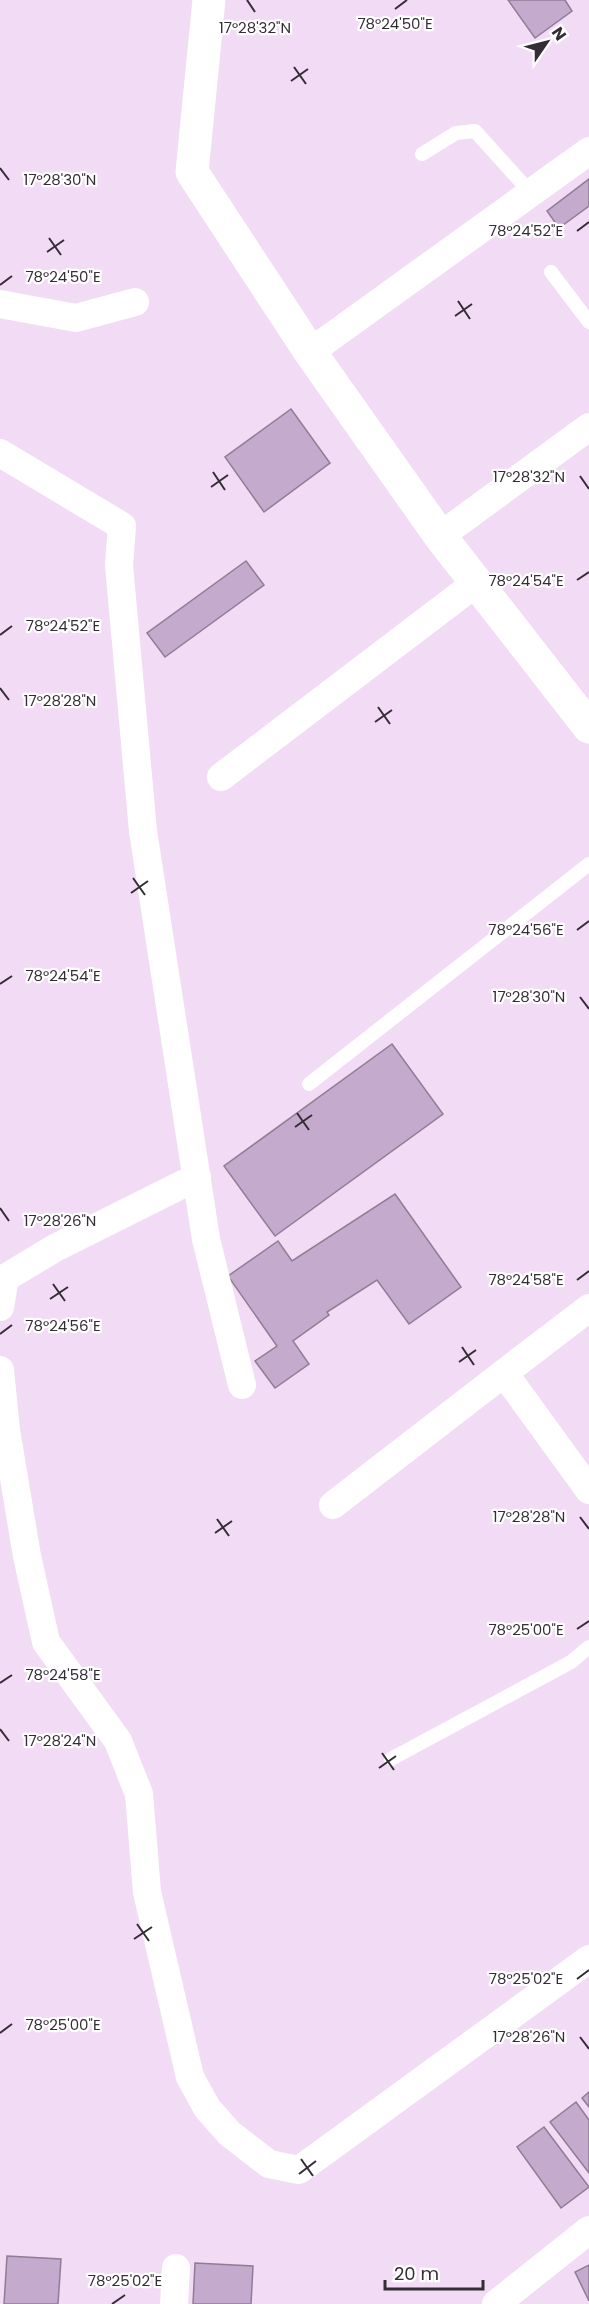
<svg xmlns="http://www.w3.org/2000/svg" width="589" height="2304" viewBox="0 0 589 2304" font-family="Poppins,sans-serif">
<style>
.building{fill:#c4aacd;stroke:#8f7d96;stroke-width:1.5}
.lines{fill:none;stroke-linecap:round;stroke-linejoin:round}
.service{stroke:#fff;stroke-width:14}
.minor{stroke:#fff;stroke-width:28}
.tertiary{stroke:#fff;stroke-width:33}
.ticks{fill:none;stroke:#352d36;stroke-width:2}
.ticks-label{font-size:15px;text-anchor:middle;fill:#352d36;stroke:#fff;stroke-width:4.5;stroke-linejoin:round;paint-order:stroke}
</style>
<rect width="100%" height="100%" fill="#f2dbf4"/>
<!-- building -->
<g class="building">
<path d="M 508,0 L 565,0 L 572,11 L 535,38 Z"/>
<path d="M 589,179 L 589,206 L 559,228 L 547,211 Z"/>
<path d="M 291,409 L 330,463 L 264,512 L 225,457 Z"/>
<path d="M 246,561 L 264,585 L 165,657 L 147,633 Z"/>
<path d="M 392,1044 L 443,1114 L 275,1236 L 224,1166 Z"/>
<path d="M 395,1194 L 461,1287 L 409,1324 L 377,1280 L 327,1312 L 329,1315 L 293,1341 L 309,1364 L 275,1388 L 255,1361 L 277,1346 L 228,1276 L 278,1241 L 292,1261 Z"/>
<path d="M 589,2092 L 589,2107 L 582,2098 Z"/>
<path d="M 576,2102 L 589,2120 L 589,2173 L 550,2122 Z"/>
<path d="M 544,2127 L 589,2187 L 561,2208 L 517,2147 Z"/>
<path d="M 7,2256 L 61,2259 L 58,2304 L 4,2304 Z"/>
<path d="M 195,2263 L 253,2266 L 251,2304 L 193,2304 Z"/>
<path d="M 589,2265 L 589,2301 L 575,2272 Z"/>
</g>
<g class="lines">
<!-- service -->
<g class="service">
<path d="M 422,154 L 456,133 L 475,131 L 531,193"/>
<path d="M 551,272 L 589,322"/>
<path d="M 309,1084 L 589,864"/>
<path d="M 391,1759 L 571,1662 L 589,1647"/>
</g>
<!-- minor -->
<g class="minor">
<path d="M 0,304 L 76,318 L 135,302"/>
<path d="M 310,352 L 589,151"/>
<path d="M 0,453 L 122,526 L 119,565 L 143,831 L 206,1239 L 242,1385"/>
<path d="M 440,536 L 589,427"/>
<path d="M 221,777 L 476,583"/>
<path d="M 0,1307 L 5,1278 L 55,1248 L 197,1177"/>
<path d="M 589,1308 L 504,1373 L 589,1490"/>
<path d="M 0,1370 L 6,1430 L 27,1556 L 46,1642 L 118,1741 L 139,1794 L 147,1892 L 190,2077 L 207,2108 L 229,2133 L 269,2164 L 299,2170 L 589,1959"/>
<path d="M 333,1505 L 504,1373"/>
<path d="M 174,2304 L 176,2268"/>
<path d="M 496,2304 L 589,2230"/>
</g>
<!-- tertiary -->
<path class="tertiary" d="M 209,0 L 192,172 L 310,352 L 440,536 L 589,727"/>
</g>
<!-- ticks -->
<path class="ticks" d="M 247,0 L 255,12M 395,9 L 407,0M 294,67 L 306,84M 291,81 L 308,69M 0,168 L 9,180M 577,231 L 589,222M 49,238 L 61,255M 47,252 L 64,240M 0,285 L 12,276M 458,301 L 470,319M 455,316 L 472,304M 213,472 L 225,490M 580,476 L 589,489M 211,487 L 228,475M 577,580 L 589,572M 0,635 L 12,626M 0,688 L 9,700M 378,707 L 390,724M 375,722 L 392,710M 133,878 L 145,895M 131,893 L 148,881M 577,930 L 589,921M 0,984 L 12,976M 580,997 L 589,1009M 297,1113 L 309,1130M 295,1127 L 312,1115M 0,1208 L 9,1221M 577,1280 L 589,1271M 53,1284 L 65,1301M 50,1299 L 68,1287M 0,1334 L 12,1325M 462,1347 L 474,1365M 459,1362 L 476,1350M 580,1517 L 589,1529M 217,1519 L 229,1536M 215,1533 L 232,1521M 577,1629 L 589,1621M 0,1683 L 12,1675M 0,1729 L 9,1741M 382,1753 L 394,1770M 379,1768 L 396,1756M 137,1924 L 149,1941M 134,1939 L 152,1927M 577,1979 L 589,1970M 0,2033 L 12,2024M 580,2037 L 589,2049M 301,2159 L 313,2176M 299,2174 L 316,2161M 112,2304 L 125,2295"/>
<g class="ticks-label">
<text x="395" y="29">78°24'50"E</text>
<text x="255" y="33">17°28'32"N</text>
<text x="60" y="185">17°28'30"N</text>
<text x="526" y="236">78°24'52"E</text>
<text x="63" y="282">78°24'50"E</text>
<text x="529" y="482">17°28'32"N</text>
<text x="526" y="586">78°24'54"E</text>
<text x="63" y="631">78°24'52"E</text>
<text x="60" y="706">17°28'28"N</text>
<text x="526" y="935">78°24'56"E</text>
<text x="63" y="981">78°24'54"E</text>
<text x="529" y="1002">17°28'30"N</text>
<text x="60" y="1226">17°28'26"N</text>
<text x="526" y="1285">78°24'58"E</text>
<text x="63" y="1331">78°24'56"E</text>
<text x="529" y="1522">17°28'28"N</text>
<text x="526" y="1635">78°25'00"E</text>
<text x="63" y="1680">78°24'58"E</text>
<text x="60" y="1746">17°28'24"N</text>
<text x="526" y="1984">78°25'02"E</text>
<text x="63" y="2030">78°25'00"E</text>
<text x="529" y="2042">17°28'26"N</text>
<text x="125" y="2286">78°25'02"E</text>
</g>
<!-- north arrow -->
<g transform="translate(547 42) rotate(55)" stroke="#ffffff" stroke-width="4.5" paint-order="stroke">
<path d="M0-4.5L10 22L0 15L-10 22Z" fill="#352d36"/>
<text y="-9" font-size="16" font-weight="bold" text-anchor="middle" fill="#352d36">N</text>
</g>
<!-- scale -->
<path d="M385 2280v9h98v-9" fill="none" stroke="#352d36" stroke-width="3"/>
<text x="394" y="2280" font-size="18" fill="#352d36" stroke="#ffffff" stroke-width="4.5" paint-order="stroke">20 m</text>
</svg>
